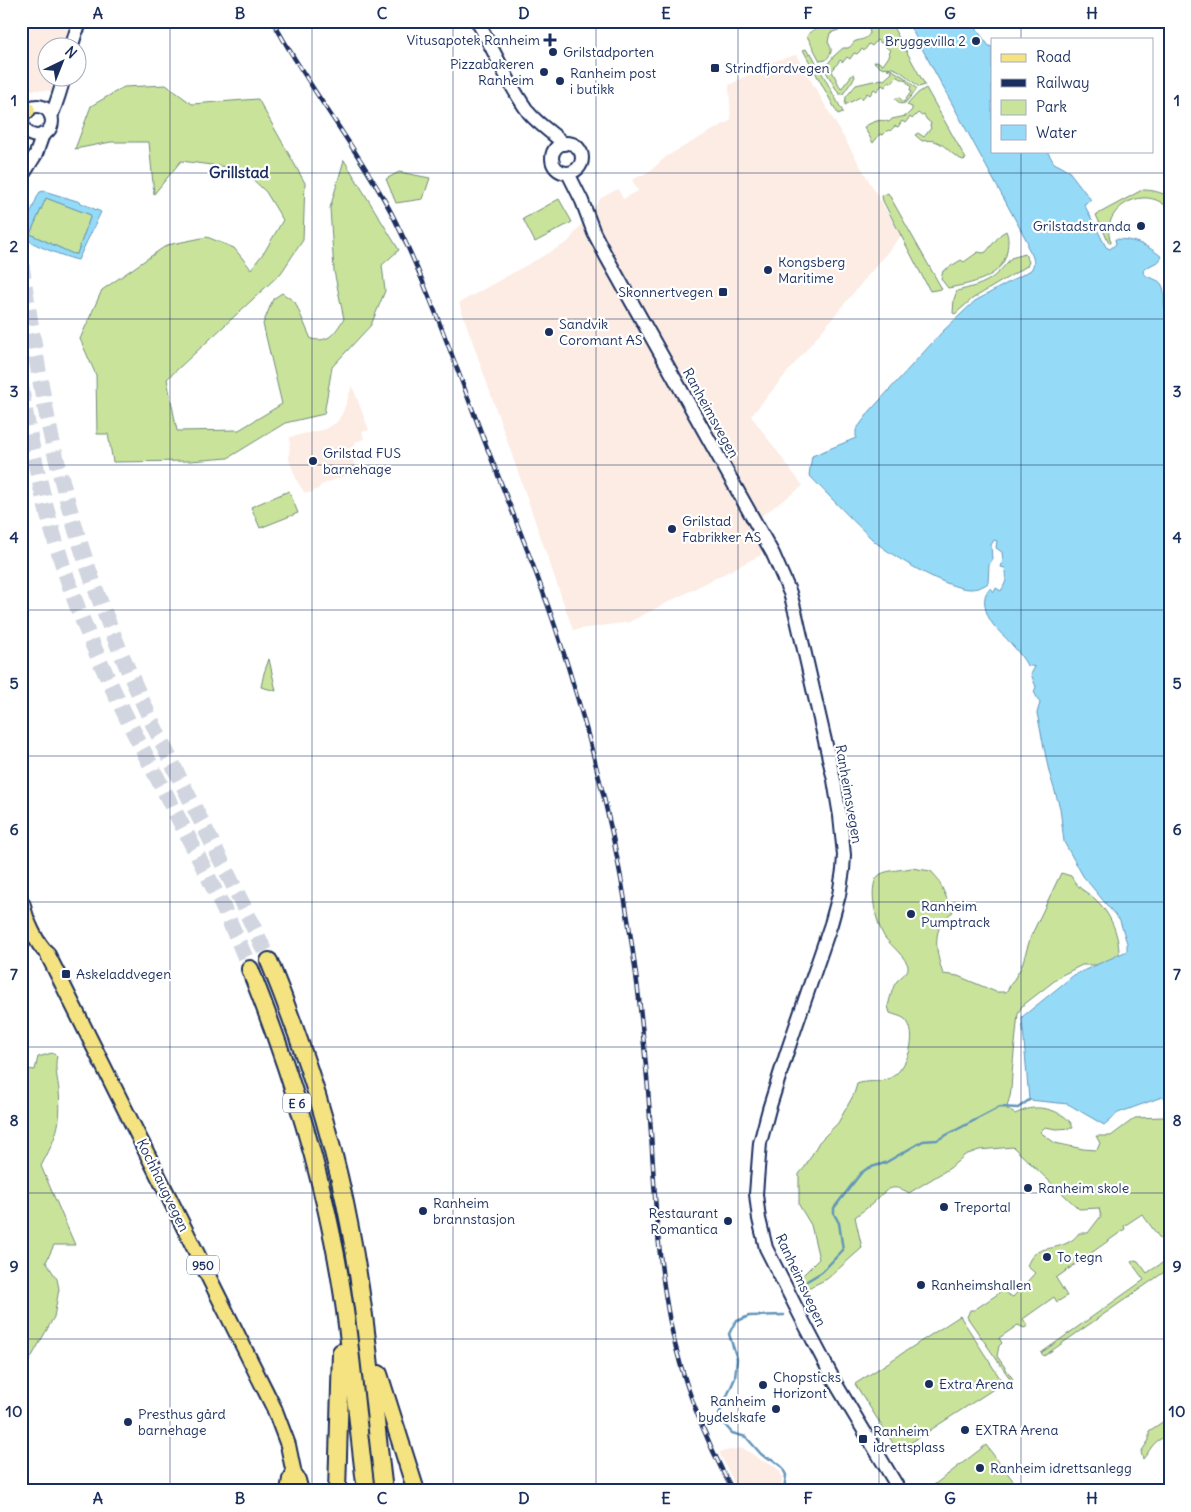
<svg xmlns="http://www.w3.org/2000/svg" width="1191" height="1512" viewBox="0 0 1191 1512" font-family="Delius,sans-serif">
<style>
.built{fill:#fcece4}
.green{fill:#c9e49a;stroke:#728a7c}
.water{fill:#95dbf7;stroke:#6496ba;fill-rule:evenodd}
.lines{fill:none;stroke-linecap:round;stroke-linejoin:round}
.stream{stroke:#6496ba;stroke-width:2.5}
.highway-tunnel{stroke:#d1d5df;stroke-width:16;stroke-dasharray:16 8;stroke-linecap:butt}
.secondary-casing{stroke:#1b2f5e;stroke-width:16}
.primary-casing{stroke:#1b2f5e;stroke-width:18}
.highway-casing{stroke:#1b2f5e;stroke-width:20}
.secondary{stroke:#fff;stroke-width:12}
.primary{stroke:#f5e382;stroke-width:14}
.highway{stroke:#f5e382;stroke-width:16}
.rail-casing{stroke:#1b2f5e;stroke-width:4.5}
.rail{stroke:#fff;stroke-width:2.5;stroke-dasharray:8;stroke-linecap:butt}
.grid{fill:none;stroke:#1b2f5e;stroke-width:1;stroke-opacity:0.55}
.poi-dot{fill:#1b2f5e;stroke:#fff;stroke-width:2}
.labels{text-anchor:middle;dominant-baseline:central;stroke-width:4.5;stroke-linejoin:round;paint-order:stroke}
.shield{fill:#fff;stroke:#5f6d8e;stroke-width:1}
.shield-label{font-size:12px;font-weight:bold;fill:#1b2f5e}
.poi-label{font-size:14px;fill:#1b2f5e;stroke:#fff;text-anchor:start}
.street-label{font-size:14px;fill:#1b2f5e;stroke:#fff}
.quarter-label{font-size:16px;font-weight:bold;fill:#1b2f5e;stroke:#fff}
.neatline{fill:none;stroke:#1b2f5e;stroke-width:2}
.grid-label{font-size:16px;text-anchor:middle;font-weight:bold;fill:#1b2f5e}
</style>
<rect width="100%" height="100%" fill="#fff"/>
<filter id="ink" filterUnits="userSpaceOnUse"><feTurbulence type="fractalNoise" baseFrequency=".02" numOctaves="2"/><feDisplacementMap in="SourceGraphic" scale="10" xChannelSelector="R" yChannelSelector="G"/><feConvolveMatrix kernelMatrix="1 2 1 2 8 2 1 2 1" color-interpolation-filters="sRGB"/></filter>
<g filter="url(#ink)">
<!-- built -->
<g class="built">
<path d="M 21,21 L 75,21 L 68,32 L 64,47 L 48,48 L 48,78 L 55,78 L 51,91 L 21,89 Z"/>
<path d="M 796,55 L 901,236 L 751,416 L 803,486 L 760,517 L 761,555 L 629,622 L 573,630 L 459,303 L 568,242 L 601,198 L 618,189 L 623,199 L 638,191 L 632,180 L 650,171 L 667,156 L 731,120 L 729,85 L 774,61 Z"/>
<path d="M 352,385 L 369,430 L 362,432 L 364,439 L 355,442 L 356,445 L 348,449 L 357,471 L 321,485 L 318,489 L 310,493 L 304,492 L 297,481 L 289,460 L 290,437 L 326,429 L 337,422 L 343,412 Z"/>
<path d="M 743,1448 L 764,1462 L 770,1463 L 780,1471 L 782,1478 L 780,1491 L 738,1491 L 719,1452 Z"/>
</g>
<!-- green -->
<g class="green">
<path d="M 830,21 L 849,21 L 844,28 L 830,33 L 828,42 C 833,51 832,52 826,60 L 820,61 L 807,36 L 810,32 Z"/>
<path d="M 881,22 L 893,27 L 925,85 L 919,87 C 907,78 898,64 881,68 L 874,62 L 877,61 L 883,65 L 890,55 L 889,53 L 891,51 L 886,47 L 883,42 L 881,43 L 877,40 L 872,46 L 869,44 L 864,51 L 862,49 L 857,54 L 854,53 L 850,59 L 847,57 L 843,62 L 840,60 L 832,71 L 841,89 L 852,75 L 854,74 L 855,77 L 843,94 L 839,94 L 825,70 L 826,66 L 834,56 L 843,48 L 848,48 C 851,47 852,44 854,42 C 859,39 866,41 870,33 L 869,29 L 872,25 Z"/>
<path d="M 806,49 L 809,54 L 811,53 L 843,112 L 838,114 L 803,50 Z"/>
<path d="M 889,68 L 904,77 L 917,89 L 905,103 L 901,104 L 895,99 L 898,97 L 904,102 L 911,92 L 910,89 L 911,87 L 904,79 L 901,79 L 897,76 L 892,83 L 889,81 L 885,87 L 882,85 L 877,91 L 874,89 L 870,95 L 867,93 L 862,99 L 860,97 L 845,105 L 846,97 L 856,85 L 882,79 L 884,80 L 892,73 L 891,70 L 887,69 Z"/>
<path d="M 166,85 L 192,104 L 258,99 L 305,183 L 303,240 L 281,273 L 167,379 L 177,431 L 239,430 L 282,404 L 263,324 L 273,299 L 282,293 L 295,302 L 311,339 C 330,343 334,333 344,319 L 334,271 L 330,208 L 344,160 L 399,250 L 382,265 L 385,291 L 371,325 L 332,367 L 324,414 L 285,423 L 228,458 L 190,461 L 113,462 L 108,434 L 97,434 L 96,375 L 80,339 L 102,290 L 167,245 L 207,237 L 234,248 L 251,269 L 265,251 L 283,220 L 266,192 L 242,169 L 181,161 L 154,194 L 149,142 L 111,142 L 75,149 L 91,106 L 124,87 Z"/>
<path d="M 926,88 L 966,159 L 963,160 C 947,154 944,137 922,141 L 915,135 L 918,133 L 924,137 L 931,128 L 930,126 L 931,123 L 927,120 L 924,115 L 922,116 L 918,113 L 912,119 L 910,117 L 905,123 L 902,121 L 898,127 L 895,126 L 890,131 L 888,130 L 883,135 L 880,134 L 873,143 L 864,127 C 872,122 880,118 889,122 L 892,119 L 906,116 L 912,110 L 912,107 L 907,105 L 918,93 Z"/>
<path d="M 399,172 L 430,178 L 423,199 L 396,203 L 386,179 Z"/>
<path d="M 1142,190 C 1153,190 1160,192 1170,197 L 1170,207 L 1168,208 C 1143,182 1098,211 1111,242 L 1111,243 L 1109,243 L 1096,215 Z"/>
<path d="M 888,193 L 942,289 L 930,291 L 883,201 L 882,196 Z"/>
<path d="M 46,198 L 91,215 L 77,254 L 73,254 L 30,234 Z"/>
<path d="M 559,199 L 572,222 L 535,242 L 523,219 Z"/>
<path d="M 1006,231 C 1009,238 1008,244 1007,251 C 1003,278 970,284 948,288 L 941,279 L 943,271 L 961,260 L 964,262 L 978,252 L 983,253 L 986,252 L 1001,234 Z"/>
<path d="M 1025,254 L 1029,262 L 1027,266 L 972,299 L 955,314 L 953,313 L 954,299 L 957,291 C 985,284 993,281 1011,258 Z"/>
<path d="M 289,491 L 298,513 L 260,528 L 251,507 Z"/>
<path d="M 269,659 L 276,691 L 261,687 L 264,673 Z"/>
<path d="M 911,868 L 931,871 L 938,879 L 953,912 C 930,926 936,953 943,974 L 958,976 L 996,992 L 1006,992 L 1021,968 L 1031,936 L 1061,873 L 1071,876 C 1078,889 1084,890 1094,898 C 1111,913 1120,936 1119,959 L 1105,965 L 1082,965 L 1062,975 L 1022,1006 L 1018,1013 C 1016,1039 1012,1064 1011,1090 C 1011,1097 1007,1102 1007,1109 L 1015,1114 C 1022,1111 1028,1108 1035,1108 C 1048,1107 1070,1115 1073,1128 L 1056,1129 L 1045,1127 L 1040,1132 L 1055,1143 L 1083,1149 L 1097,1150 L 1100,1143 L 1096,1136 L 1111,1136 L 1135,1118 L 1164,1117 L 1170,1122 L 1170,1252 L 1142,1214 L 1124,1226 L 1125,1229 L 1056,1278 L 1067,1296 L 1057,1302 L 1054,1297 L 1023,1319 L 1028,1326 L 1024,1328 L 1018,1325 L 999,1338 L 1002,1343 L 999,1346 L 997,1356 L 1013,1379 L 1011,1380 L 967,1317 L 970,1310 L 974,1310 L 998,1294 L 1002,1288 L 1007,1294 L 1013,1297 L 1035,1273 L 1027,1266 C 1035,1244 1049,1252 1067,1243 C 1072,1241 1076,1237 1079,1233 L 1088,1233 L 1101,1216 L 1099,1208 L 1079,1209 L 1013,1147 L 979,1150 L 965,1155 L 950,1168 L 909,1193 C 890,1181 885,1192 872,1204 C 866,1209 861,1212 855,1217 L 862,1248 L 827,1279 L 808,1288 L 800,1278 L 819,1259 L 811,1225 L 799,1205 L 799,1174 L 805,1167 L 819,1142 L 838,1123 L 854,1094 L 857,1084 C 867,1080 878,1083 888,1079 C 907,1072 920,1034 905,1019 C 901,1016 895,1015 890,1013 L 888,1006 C 890,999 892,987 897,981 C 901,976 909,973 908,966 C 906,958 891,945 886,939 C 877,928 865,882 881,874 C 887,870 904,870 911,868 Z"/>
<path d="M 52,1053 L 57,1056 C 54,1069 58,1079 59,1091 C 62,1124 56,1138 41,1166 L 75,1245 L 54,1245 L 46,1262 L 57,1279 L 59,1289 L 54,1317 L 27,1365 L 21,1365 L 21,1065 L 24,1064 L 27,1069 L 35,1070 L 38,1057 Z"/>
<path d="M 1170,1258 L 1170,1268 L 1044,1356 L 1041,1353 L 1144,1280 L 1131,1262 L 1135,1260 L 1138,1261 L 1147,1273 Z"/>
<path d="M 960,1316 L 1003,1383 L 898,1451 L 855,1384 Z"/>
<path d="M 1170,1417 L 1170,1444 L 1167,1445 L 1166,1437 C 1153,1440 1150,1451 1143,1459 L 1141,1452 L 1149,1440 L 1149,1431 Z"/>
<path d="M 986,1445 L 1021,1491 L 926,1491 Z"/>
</g>
<!-- water -->
<g class="water">
<path d="M 907,21 L 976,21 L 977,30 L 989,46 L 992,47 L 992,151 L 1047,151 L 1054,163 L 1068,170 L 1091,200 L 1084,204 L 1106,247 L 1110,249 L 1116,244 L 1115,239 C 1133,239 1148,245 1162,257 L 1159,261 L 1144,269 L 1143,272 C 1147,280 1158,277 1162,285 C 1166,292 1163,302 1165,309 L 1170,314 L 1170,1103 L 1162,1097 L 1118,1113 L 1104,1125 L 1068,1104 L 1029,1100 L 1022,1017 L 1074,975 L 1127,951 L 1127,943 L 1120,921 L 1083,876 L 1064,842 L 1060,808 L 1049,772 L 1037,713 L 1040,703 L 1034,692 L 1036,687 L 1031,674 L 1035,667 L 1027,665 C 1023,659 1019,652 1013,646 C 1007,638 997,631 992,623 C 985,613 980,595 991,588 L 994,592 L 996,588 L 1001,591 C 1006,582 1008,578 1005,568 L 1001,567 L 1003,561 L 1002,552 L 996,548 L 997,541 L 994,540 L 991,545 L 992,560 L 989,565 L 988,583 C 983,587 976,589 970,589 C 947,589 892,556 874,541 C 852,520 830,497 809,475 L 812,456 L 856,438 L 856,430 L 870,411 L 943,331 L 975,301 L 1031,270 C 1037,261 1032,255 1027,246 L 1028,243 Z"/>
<path d="M 44,191 L 77,201 L 101,212 L 78,260 C 68,258 29,244 23,236 L 23,231 L 38,195 L 40,192 ZM 46,198 L 91,215 L 77,254 L 73,254 L 30,234 Z"/>
</g>
<g class="lines">
<!-- stream -->
<g class="stream">
<path d="M 807,1281 L 822,1272 L 843,1250 L 839,1223 L 834,1214 L 834,1208 L 861,1173 L 868,1168 L 885,1163 L 923,1141 L 937,1140 L 1000,1107 L 1018,1108 L 1029,1100"/>
<path d="M 1170,1455 L 1166,1465 L 1170,1486"/>
<path d="M 784,1491 L 786,1475 L 782,1467 L 772,1459 L 766,1458 L 761,1454 L 746,1437 L 732,1433 L 725,1425 L 719,1414 L 735,1378 L 737,1359 L 729,1334 L 735,1322 L 749,1316 L 784,1315"/>
</g>
<!-- highway-tunnel -->
<g class="highway-tunnel">
<path d="M 21,262 C 30,320 39,379 51,436 C 67,506 88,575 116,641 C 161,751 221,853 269,961"/>
<path d="M 21,387 C 36,478 58,567 96,652 C 143,760 206,860 250,969"/>
</g>
<defs>
<g id="secondary">
<path d="M 477,21 C 495,51 508,85 529,113 C 539,125 553,133 564,144"/>
<path d="M 71,48 L 76,32 L 82,21"/>
<circle cx="37" cy="121" r="15"/>
<path d="M 51,116 C 57,103 60,91 64,78"/>
<circle cx="567" cy="158" r="15"/>
<path d="M 568,173 L 582,201 L 594,233 L 606,256 L 773,554 L 790,593 L 796,615 L 834,780 L 840,816 L 844,855 L 843,870 L 839,895 L 831,924 L 787,1052 L 769,1109 L 760,1143 L 756,1194 L 759,1219 L 766,1248 L 803,1321 L 836,1384 L 900,1491"/>
<path d="M 21,178 L 36,154 L 43,134"/>
</g>
<g id="primary">
<path d="M 23,905 C 25,919 37,945 47,953 L 274,1408 L 288,1445 L 294,1474 L 298,1480 L 301,1491"/>
<path d="M 288,1491 L 290,1479 L 294,1474"/>
</g>
<g id="highway">
<path d="M 21,106 L 27,110"/>
<path d="M 269,961 C 304,1047 333,1137 350,1228 C 367,1315 373,1403 384,1491"/>
<path d="M 250,969 C 285,1057 314,1147 333,1240 C 350,1322 355,1407 366,1491"/>
<path d="M 379,1374 L 416,1491"/>
<path d="M 337,1491 L 341,1352"/>
</g>
</defs>
<!-- secondary casing -->
<use href="#secondary" class="secondary-casing"/>
<!-- primary casing -->
<use href="#primary" class="primary-casing"/>
<!-- highway casing -->
<use href="#highway" class="highway-casing"/>
<!-- secondary -->
<use href="#secondary" class="secondary"/>
<!-- primary -->
<use href="#primary" class="primary"/>
<!-- highway -->
<use href="#highway" class="highway"/>
<defs>
<path id="rail" d="M 273,21 C 308,88 357,147 392,214 C 427,284 453,359 481,432 C 506,497 534,563 556,629 C 578,696 597,764 612,833 C 630,917 641,1003 648,1089 C 654,1167 655,1245 670,1322 C 682,1381 705,1439 733,1491"/>
</defs>
<!-- rail casing -->
<use href="#rail" class="rail-casing"/>
<!-- rail -->
<use href="#rail" class="rail"/>
</g>
</g>
<!-- grid -->
<path class="grid" d="M 170,21 L 170,1491M 312,21 L 312,1491M 453,21 L 453,1491M 596,21 L 596,1491M 738,21 L 738,1491M 879,21 L 879,1491M 1021,21 L 1021,39M 1021,151 L 1021,1491M 21,173 L 1170,173M 21,319 L 1170,319M 21,465 L 1170,465M 21,610 L 1170,610M 21,756 L 1170,756M 21,902 L 1170,902M 21,1047 L 1170,1047M 21,1193 L 1170,1193M 21,1339 L 1170,1339"/>
<!-- markers -->
<g class="poi-dot">
<path d="M547.5 32.5h5v5h5v5h-5v5h-5v-5h-5v-5h5z"/>
<circle cx="976" cy="41" r="5"/>
<circle cx="553" cy="52" r="5"/>
<rect x="710" y="63" width="10" height="10" rx="2.5"/>
<circle cx="544" cy="72" r="5"/>
<circle cx="560" cy="81" r="5"/>
<circle cx="1141" cy="226" r="5"/>
<circle cx="768" cy="270" r="5"/>
<rect x="718" y="287" width="10" height="10" rx="2.5"/>
<circle cx="549" cy="332" r="5"/>
<circle cx="313" cy="461" r="5"/>
<circle cx="672" cy="529" r="5"/>
<circle cx="911" cy="914" r="5"/>
<rect x="61" y="969" width="10" height="10" rx="2.5"/>
<circle cx="1028" cy="1188" r="5"/>
<circle cx="944" cy="1207" r="5"/>
<circle cx="423" cy="1211" r="5"/>
<circle cx="728" cy="1221" r="5"/>
<circle cx="1047" cy="1257" r="5"/>
<circle cx="921" cy="1285" r="5"/>
<circle cx="929" cy="1384" r="5"/>
<circle cx="763" cy="1385" r="5"/>
<circle cx="776" cy="1409" r="5"/>
<circle cx="128" cy="1422" r="5"/>
<circle cx="965" cy="1430" r="5"/>
<rect x="858" y="1434" width="10" height="10" rx="2.5"/>
<circle cx="980" cy="1468" r="5"/>
</g>
<g class="labels">
<!-- shield labels -->
<g class="shield">
<rect x="283" y="1093.5" width="28" height="19" rx="4"/>
<rect x="187" y="1255.5" width="32" height="19" rx="4"/>
</g>
<g class="shield-label">
<text x="297" y="1103">E 6</text>
<text x="203" y="1265">950</text>
</g>
<!-- poi labels -->
<g class="poi-label">
<text x="540" y="40" text-anchor="end">Vitusapotek Ranheim</text>
<text x="966" y="41" text-anchor="end">Bryggevilla 2</text>
<text x="563" y="52">Grilstadporten</text>
<text x="534" y="64" text-anchor="end">Pizzabakeren<tspan x="534" dy="16">Ranheim</tspan></text>
<text x="725" y="68">Strindfjordvegen</text>
<text x="570" y="73">Ranheim post<tspan x="570" dy="16">i butikk</tspan></text>
<text x="1131" y="226" text-anchor="end">Grilstadstranda</text>
<text x="778" y="262">Kongsberg<tspan x="778" dy="16">Maritime</tspan></text>
<text x="713" y="292" text-anchor="end">Skonnertvegen</text>
<text x="559" y="324">Sandvik<tspan x="559" dy="16">Coromant AS</tspan></text>
<text x="323" y="453">Grilstad FUS<tspan x="323" dy="16">barnehage</tspan></text>
<text x="682" y="521">Grilstad<tspan x="682" dy="16">Fabrikker AS</tspan></text>
<text x="921" y="906">Ranheim<tspan x="921" dy="16">Pumptrack</tspan></text>
<text x="76" y="974">Askeladdvegen</text>
<text x="1038" y="1188">Ranheim skole</text>
<text x="433" y="1203">Ranheim<tspan x="433" dy="16">brannstasjon</tspan></text>
<text x="954" y="1207">Treportal</text>
<text x="718" y="1213" text-anchor="end">Restaurant<tspan x="718" dy="16">Romantica</tspan></text>
<text x="1057" y="1257">To tegn</text>
<text x="931" y="1285">Ranheimshallen</text>
<text x="773" y="1377">Chopsticks<tspan x="773" dy="16">Horizont</tspan></text>
<text x="939" y="1384">Extra Arena</text>
<text x="766" y="1401" text-anchor="end">Ranheim<tspan x="766" dy="16">bydelskafe</tspan></text>
<text x="138" y="1414">Presthus gård<tspan x="138" dy="16">barnehage</tspan></text>
<text x="975" y="1430">EXTRA Arena</text>
<text x="873" y="1431">Ranheim<tspan x="873" dy="16">idrettsplass</tspan></text>
<text x="990" y="1468">Ranheim idrettsanlegg</text>
</g>
<!-- street labels -->
<g class="street-label">
<text transform="translate(711 413) rotate(61)">Ranheimsvegen</text>
<text transform="translate(849 794) rotate(80)">Ranheimsvegen</text>
<text transform="translate(163 1185) rotate(64)">Kochhaugvegen</text>
<text transform="translate(801 1280) rotate(65)">Ranheimsvegen</text>
</g>
<!-- quarter labels -->
<g class="quarter-label">
<text x="239" y="172">Grillstad</text>
</g>
</g>
<!-- margin -->
<rect width="1191" height="1512" fill="none" stroke="#fff" stroke-width="55"/>
<!-- legend -->
<rect x="991" y="38" width="162" height="115" fill="#ffffff" stroke="#a4acbf"/>
<rect x="1001" y="54" width="25" height="8" fill="#f5e382" stroke="#a4acbf"/>
<text x="1036" y="62" font-size="15" fill="#1b2f5e">Road</text>
<rect x="1001" y="79" width="25" height="8" fill="#1b2f5e" stroke="#a4acbf"/>
<text x="1036" y="88" font-size="15" fill="#1b2f5e">Railway</text>
<rect x="1001" y="100" width="25" height="15" fill="#c9e49a" stroke="#a4acbf"/>
<text x="1036" y="112" font-size="15" fill="#1b2f5e">Park</text>
<rect x="1001" y="125" width="25" height="15" fill="#95dbf7" stroke="#a4acbf"/>
<text x="1036" y="138" font-size="15" fill="#1b2f5e">Water</text>
<!-- north arrow -->
<g transform="translate(62 62) rotate(43)"><circle r="24" fill="#ffffff" stroke="#a4acbf"/>
<path d="M0-4L9 19L0 12L-9 19Z" fill="#1b2f5e"/>
<text y="-8" font-size="14" font-weight="bold" text-anchor="middle" fill="#1b2f5e">N</text>
</g>
<rect x="28" y="28" width="1136" height="1456" class="neatline"/>
<g class="grid-label">
<text x="98" y="19">A</text>
<text x="240" y="19">B</text>
<text x="382" y="19">C</text>
<text x="524" y="19">D</text>
<text x="666" y="19">E</text>
<text x="808" y="19">F</text>
<text x="950" y="19">G</text>
<text x="1092" y="19">H</text>
<text x="14" y="106">1</text>
<text x="1177" y="106">1</text>
<text x="14" y="252">2</text>
<text x="1177" y="252">2</text>
<text x="14" y="397">3</text>
<text x="1177" y="397">3</text>
<text x="14" y="543">4</text>
<text x="1177" y="543">4</text>
<text x="14" y="689">5</text>
<text x="1177" y="689">5</text>
<text x="14" y="835">6</text>
<text x="1177" y="835">6</text>
<text x="14" y="980">7</text>
<text x="1177" y="980">7</text>
<text x="14" y="1126">8</text>
<text x="1177" y="1126">8</text>
<text x="14" y="1272">9</text>
<text x="1177" y="1272">9</text>
<text x="14" y="1417">10</text>
<text x="1177" y="1417">10</text>
<text x="98" y="1504">A</text>
<text x="240" y="1504">B</text>
<text x="382" y="1504">C</text>
<text x="524" y="1504">D</text>
<text x="666" y="1504">E</text>
<text x="808" y="1504">F</text>
<text x="950" y="1504">G</text>
<text x="1092" y="1504">H</text>
</g>
</svg>
